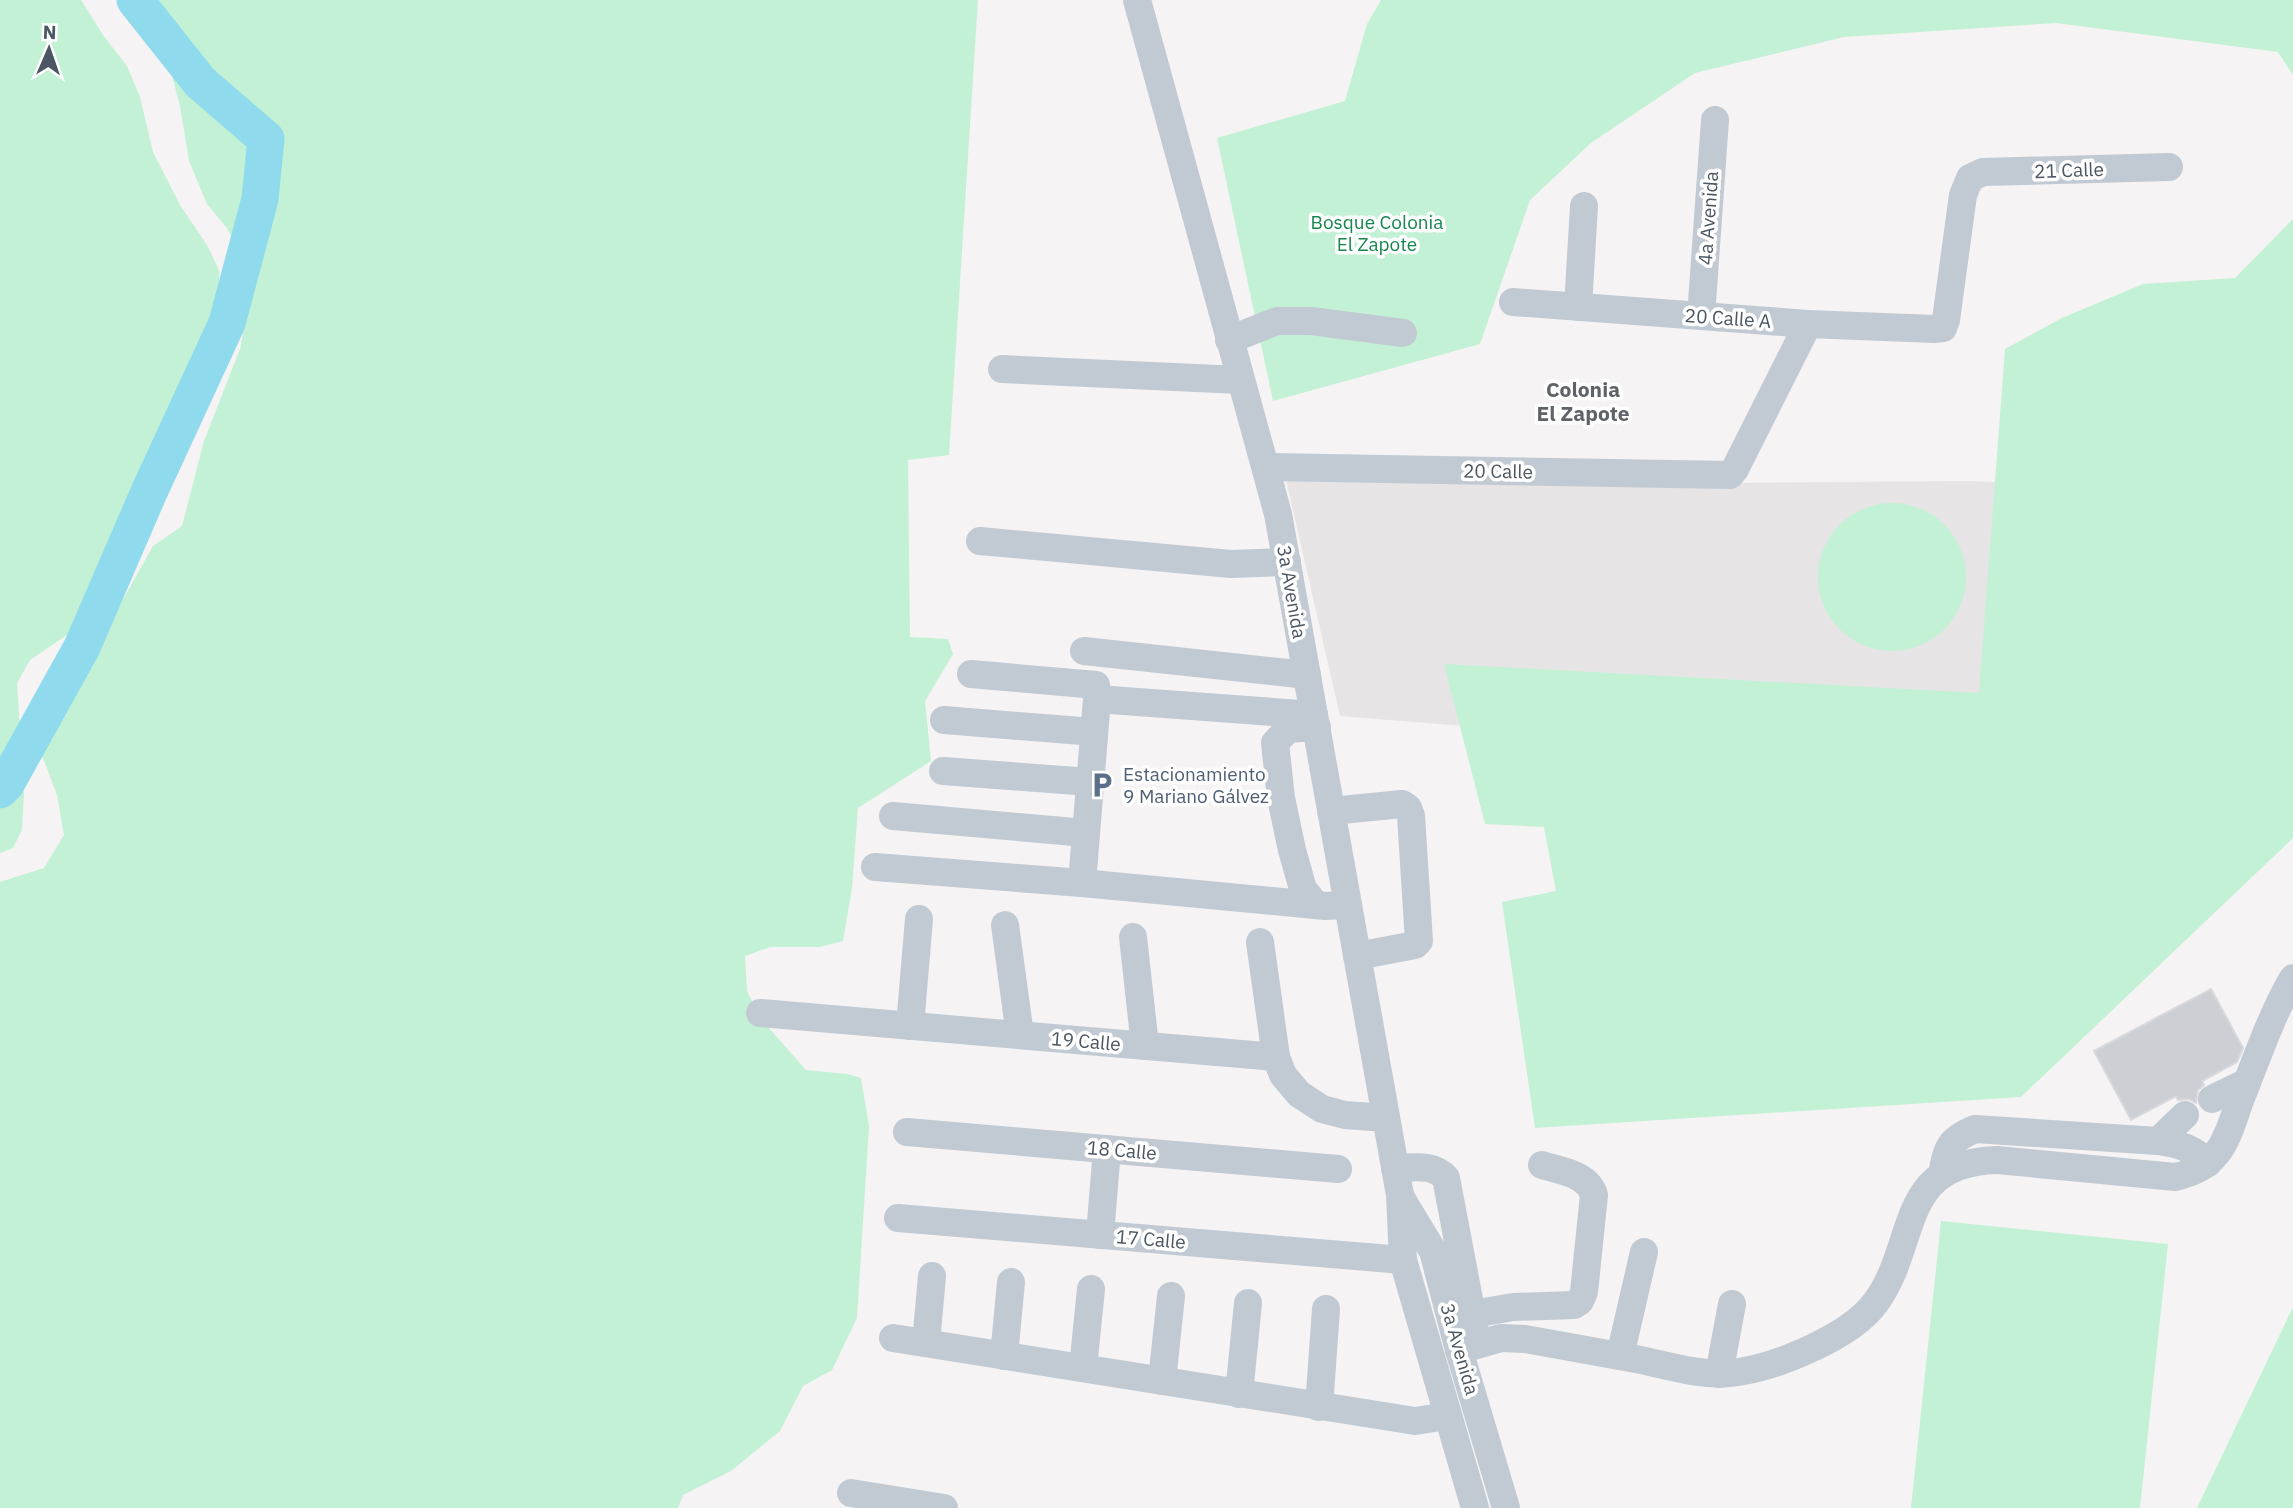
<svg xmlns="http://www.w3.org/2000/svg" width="2293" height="1508" viewBox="0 0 2293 1508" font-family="'IBM Plex Sans',sans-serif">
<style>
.education{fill:#e6e4e5}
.green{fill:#c3f1d5}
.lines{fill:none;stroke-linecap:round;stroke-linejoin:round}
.river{stroke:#90daee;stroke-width:37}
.building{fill:#cdcfd5;stroke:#d7d9de;stroke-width:2}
.minor{stroke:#c1cad2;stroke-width:28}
.labels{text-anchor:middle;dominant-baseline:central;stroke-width:7;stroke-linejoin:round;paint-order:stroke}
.street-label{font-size:19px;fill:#4a5661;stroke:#fff}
.park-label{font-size:19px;fill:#17864f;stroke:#fff}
.service-label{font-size:19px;fill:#4e5e75;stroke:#fff;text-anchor:start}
.neighbourhood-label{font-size:21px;font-weight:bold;fill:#5f6368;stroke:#fff}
</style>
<rect width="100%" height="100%" fill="#f5f3f3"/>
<!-- education -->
<path class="education" d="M 1282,462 L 1732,483 L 1970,481 L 2203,492 L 2124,805 L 1837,756 L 1340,716 Z"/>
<!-- green -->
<g class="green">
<path d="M 0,0 L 81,0 L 103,35 L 127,66 L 140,97 L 153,152 L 180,205 L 207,245 L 219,270 L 220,309 L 215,348 L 180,451 L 148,527 L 86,622 L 30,660 L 17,683 L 24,793 L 22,830 L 13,848 L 0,853 Z"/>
<path d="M 131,0 L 978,0 L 949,455 L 908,460 L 910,637 L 948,639 L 953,654 L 925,701 L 931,761 L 858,808 L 852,888 L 843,941 L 820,947 L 770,947 L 745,956 L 747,991 L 761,1019 L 806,1070 L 847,1074 L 861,1078 L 869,1126 L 857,1318 L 832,1370 L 803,1386 L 780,1431 L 731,1471 L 683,1495 L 678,1508 L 0,1508 L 0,882 L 44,868 L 64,835 L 57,795 L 40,750 L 32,706 L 42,681 L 77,664 L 107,628 L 153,546 L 182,526 L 204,441 L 240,349 L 247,313 L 243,260 L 227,228 L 207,204 L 189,161 L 180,106 L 163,42 L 138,12 Z"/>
<path d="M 1381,0 L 2293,0 L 2293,75 L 2278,52 L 2056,23 L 1844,37 L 1695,73 L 1591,143 L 1530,200 L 1480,344 L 1273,401 L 1217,138 L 1345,101 L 1367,24 Z"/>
<path d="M 2293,219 L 2293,838 L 2021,1097 L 1535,1128 L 1502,902 L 1556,891 L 1544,827 L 1485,824 L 1444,664 L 1979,693 L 2005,349 L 2062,318 L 2143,284 L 2235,278 Z"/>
<circle cx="1892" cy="577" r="74"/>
<path d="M 1941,1221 L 2168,1244 L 2140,1508 L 1911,1508 Z"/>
<path d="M 2293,1307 L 2293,1508 L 2197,1508 Z"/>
</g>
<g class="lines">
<!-- river -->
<path class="river" d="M 0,790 L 6,784 L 82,647 L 149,492 L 227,323 L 260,199 L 266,139 L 200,82 L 135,0"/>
</g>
<!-- building -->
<path class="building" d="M 2211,989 L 2243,1048 L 2237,1062 L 2202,1081 L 2204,1085 L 2198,1090 L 2196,1103 L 2189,1099 L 2178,1100 L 2176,1096 L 2131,1120 L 2094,1051 Z"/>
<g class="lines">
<!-- minor -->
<g class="minor">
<path d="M 1137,0 L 1278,514 L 1400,1195 L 1403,1260 L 1475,1508"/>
<path d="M 1513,302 L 1808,324 L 1934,329 L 1943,328 L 1946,320 L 1963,195 L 1970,178 L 1983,172 L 2169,167"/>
<path d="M 1578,307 L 1584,206"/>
<path d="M 1701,316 L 1715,120"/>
<path d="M 1229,340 L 1277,321 L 1311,321 L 1403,333"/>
<path d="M 1002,369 L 1240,380"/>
<path d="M 1267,467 L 1730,475 L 1735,469 L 1808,324"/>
<path d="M 980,541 L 1231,564 L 1287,562"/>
<path d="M 1084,651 L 1307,675"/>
<path d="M 971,674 L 1096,685 L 1097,699 L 1082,883"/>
<path d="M 1097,699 L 1314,715"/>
<path d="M 944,720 L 1094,732"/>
<path d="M 943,771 L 1090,782"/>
<path d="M 1331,811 L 1402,804 L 1408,808 L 1411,816 L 1419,941 L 1415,945 L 1357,956"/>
<path d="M 893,816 L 1086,833"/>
<path d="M 875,867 L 1082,883 L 1325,906 L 1347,905"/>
<path d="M 1316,905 L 1303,889 L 1292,850 L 1281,798 L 1275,743 L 1288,729 L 1317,727"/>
<path d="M 1005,925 L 1020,1035"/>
<path d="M 1133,937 L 1145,1046"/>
<path d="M 1260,942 L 1276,1057 L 1283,1075 L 1299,1094 L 1322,1109 L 1345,1115 L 1386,1118"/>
<path d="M 760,1013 L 1276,1057"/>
<path d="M 910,1026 L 919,919"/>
<path d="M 2212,1099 L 2247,1082"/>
<path d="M 907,1132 L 1338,1169"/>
<path d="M 2158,1141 L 2185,1115"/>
<path d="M 1395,1168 C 1413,1168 1433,1163 1446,1178 L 1475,1331"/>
<path d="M 1942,1175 C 1947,1147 1949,1140 1975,1129 L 2158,1141 C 2178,1144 2194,1148 2208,1163"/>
<path d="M 1401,1198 L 1433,1251 L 1459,1350 L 1506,1508"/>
<path d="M 898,1218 L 1403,1260"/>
<path d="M 1100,1235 L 1107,1149"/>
<path d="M 1473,1314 L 1513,1307 L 1574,1305 L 1580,1301 L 1584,1292 L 1594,1195 C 1588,1174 1561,1171 1542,1165"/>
<path d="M 893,1338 L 1415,1421 L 1447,1416"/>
<path d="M 926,1343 L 932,1276"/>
<path d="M 1459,1350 L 1501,1338 L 1525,1339 C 1562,1346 1599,1352 1636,1359 C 1666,1365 1699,1376 1730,1373 C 1773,1369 1851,1337 1876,1302 C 1919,1243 1896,1163 1997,1160 L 2175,1177 C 2192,1173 2206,1167 2217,1153 C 2229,1138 2234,1116 2241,1098 C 2257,1058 2271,1016 2293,978"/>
<path d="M 1004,1356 L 1011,1282"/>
<path d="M 1620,1356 L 1644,1252"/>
<path d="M 1083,1368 L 1091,1289"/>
<path d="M 1719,1374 L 1732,1304"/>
<path d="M 1162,1381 L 1171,1296"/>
<path d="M 1239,1394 L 1248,1303"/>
<path d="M 1319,1407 L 1326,1309"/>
<path d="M 851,1493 L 944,1508"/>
</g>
</g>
<!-- icons -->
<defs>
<symbol id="parking-bare" viewBox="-9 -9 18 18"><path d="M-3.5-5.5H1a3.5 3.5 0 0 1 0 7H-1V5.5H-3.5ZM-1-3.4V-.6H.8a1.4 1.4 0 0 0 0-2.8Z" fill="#5c6f8a" stroke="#fff" stroke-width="2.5" paint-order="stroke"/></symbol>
</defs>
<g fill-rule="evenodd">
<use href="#parking-bare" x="1083" y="766" width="38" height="38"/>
</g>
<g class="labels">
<!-- street labels -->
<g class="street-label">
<text transform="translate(2069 170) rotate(-2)">21 Calle</text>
<text transform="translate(1708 218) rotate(-86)">4a Avenida</text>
<text transform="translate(1728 318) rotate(4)">20 Calle A</text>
<text transform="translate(1498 471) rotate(1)">20 Calle</text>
<text transform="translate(1292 592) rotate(80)">3a Avenida</text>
<text transform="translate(1086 1041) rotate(5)">19 Calle</text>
<text transform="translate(1122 1150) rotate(5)">18 Calle</text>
<text transform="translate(1151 1239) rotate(5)">17 Calle</text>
<text transform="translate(1460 1349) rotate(74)">3a Avenida</text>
</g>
<!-- park labels -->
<g class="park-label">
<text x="1377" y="222">Bosque Colonia<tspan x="1377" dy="22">El Zapote</tspan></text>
</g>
<!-- service labels -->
<g class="service-label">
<text x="1123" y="774">Estacionamiento<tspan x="1123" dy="22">9 Mariano Gálvez</tspan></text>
</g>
<!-- neighbourhood labels -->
<g class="neighbourhood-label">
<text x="1583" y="389">Colonia<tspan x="1583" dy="24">El Zapote</tspan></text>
</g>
</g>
<!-- north arrow -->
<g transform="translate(49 49) rotate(2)" stroke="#ffffff" stroke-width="5" paint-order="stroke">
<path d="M0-5L12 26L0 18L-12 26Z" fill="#4a5661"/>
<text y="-10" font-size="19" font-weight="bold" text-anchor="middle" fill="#4a5661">N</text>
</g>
</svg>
